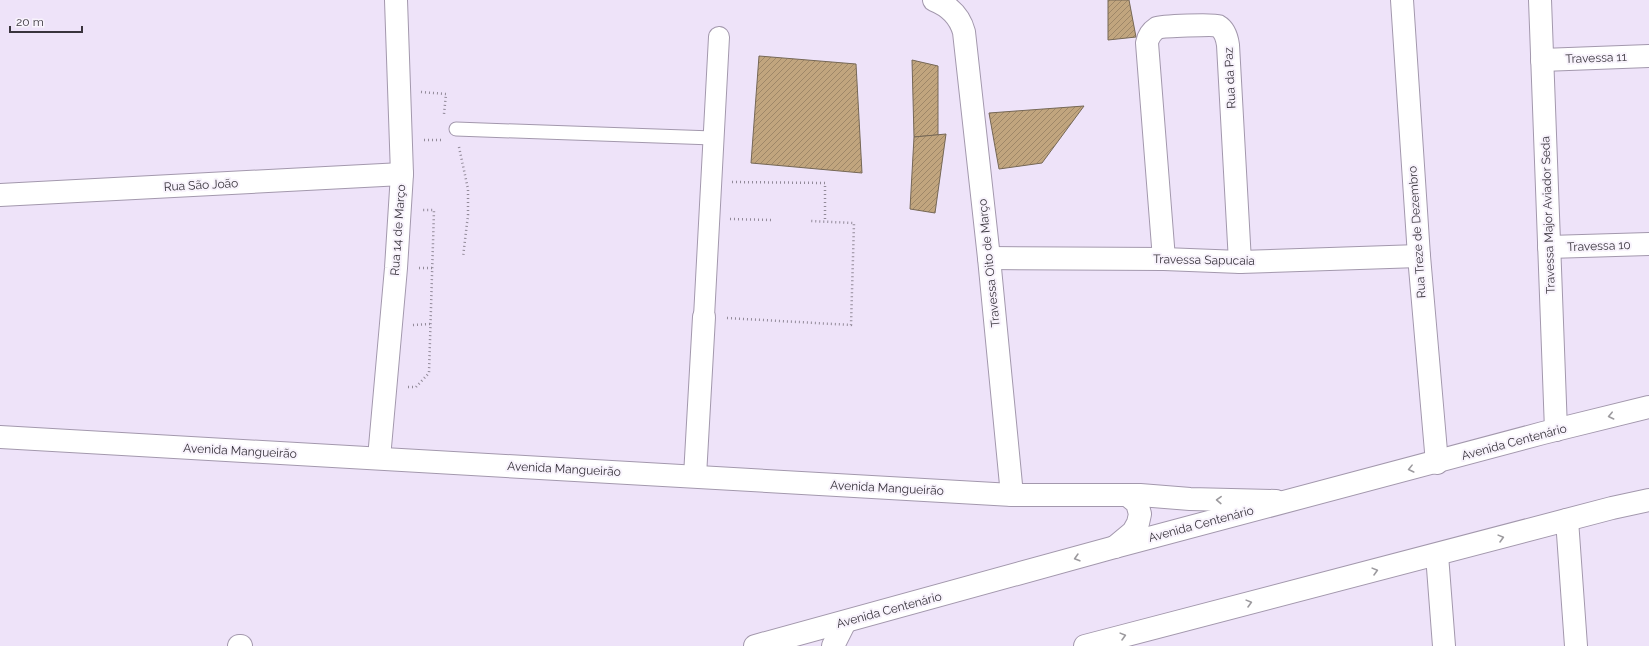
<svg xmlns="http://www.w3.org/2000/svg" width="1649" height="646" viewBox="0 0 1649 646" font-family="Raleway,sans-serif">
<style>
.building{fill:url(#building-hatch);stroke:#766856}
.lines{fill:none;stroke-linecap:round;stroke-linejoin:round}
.service-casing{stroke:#a398ad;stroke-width:15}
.pedestrian-casing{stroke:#a398ad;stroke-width:22}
.minor-casing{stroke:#a398ad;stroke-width:24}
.tertiary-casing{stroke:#a398ad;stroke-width:24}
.primary-casing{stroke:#a398ad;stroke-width:24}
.path{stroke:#928a99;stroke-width:2.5;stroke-dasharray:1 3;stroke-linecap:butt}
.service{stroke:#fff;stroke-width:13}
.pedestrian{stroke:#fff;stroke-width:20}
.minor{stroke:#fff;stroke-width:22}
.tertiary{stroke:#fff;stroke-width:22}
.primary{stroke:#fff;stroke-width:22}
.oneway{stroke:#9c9a9e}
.labels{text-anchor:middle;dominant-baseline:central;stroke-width:4;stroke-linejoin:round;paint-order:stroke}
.street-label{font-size:12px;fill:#39343d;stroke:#f8f3fc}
</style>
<defs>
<pattern id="building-hatch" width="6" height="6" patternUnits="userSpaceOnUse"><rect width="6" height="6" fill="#c1a57e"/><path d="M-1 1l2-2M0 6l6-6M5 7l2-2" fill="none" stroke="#9e8768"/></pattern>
</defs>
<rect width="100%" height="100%" fill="#eee3f9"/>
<!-- building -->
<g class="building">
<path d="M 1108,0 L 1129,0 L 1136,37 L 1108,40 Z"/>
<path d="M 759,56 L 856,64 L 862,173 L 751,163 Z"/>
<path d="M 912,60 L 938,66 L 938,135 L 914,137 Z"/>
<path d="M 1084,106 L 1042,163 L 999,169 L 989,113 Z"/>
<path d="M 946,134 L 935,213 L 910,209 L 914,137 Z"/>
</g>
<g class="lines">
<defs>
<path id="service" d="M 456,129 L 713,138"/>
<path id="pedestrian" d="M 704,317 L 719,37"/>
<g id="minor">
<path d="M 934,0 C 949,6 960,17 964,32 L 989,258 L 1012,495"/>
<path d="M 1402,0 L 1419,256 L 1437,463"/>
<path d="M 1542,60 L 1649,56"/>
<path d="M 0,195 L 402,174"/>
<path d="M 1549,247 L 1649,244"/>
<path d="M 989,258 L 1164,259 L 1240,262 L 1419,256"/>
<path d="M 1164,259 L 1147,43 C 1148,37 1151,32 1157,28 C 1162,26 1213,24 1218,26 C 1225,30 1227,38 1228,45 L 1240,262"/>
<path d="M 379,458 L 396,268 L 402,174 L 396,0"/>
<path d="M 695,476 L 704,317"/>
<path d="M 1437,555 L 1444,646"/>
<path d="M 239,646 L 241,646"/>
</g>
<g id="tertiary">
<path d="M 1540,0 L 1556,430"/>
<path d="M 0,437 L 1012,495 L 1140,495 L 1190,499 L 1276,501"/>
<path d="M 1567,520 L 1576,646"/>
<path d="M 1115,547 L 1133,532 L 1138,523 L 1140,514 L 1137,503 L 1127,495"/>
</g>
<g id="primary">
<path d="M 755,646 L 1115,547 L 1543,433 L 1649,407"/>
<path d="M 833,646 L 845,622"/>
<path d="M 1085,646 L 1612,508 L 1649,500"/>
</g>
</defs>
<!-- service casing -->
<use href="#service" class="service-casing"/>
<!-- pedestrian casing -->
<use href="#pedestrian" class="pedestrian-casing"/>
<!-- minor casing -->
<use href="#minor" class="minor-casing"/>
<!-- tertiary casing -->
<use href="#tertiary" class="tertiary-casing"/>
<!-- primary casing -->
<use href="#primary" class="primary-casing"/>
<!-- path -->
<g class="path">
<path d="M 421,92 L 446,94 L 444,114"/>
<path d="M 424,140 L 441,140"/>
<path d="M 459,147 L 468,189 L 468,215 L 463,257"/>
<path d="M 732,182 L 825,183 L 825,222"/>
<path d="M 730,219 L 772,220"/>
<path d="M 419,268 L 432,268"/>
<path d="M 727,318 L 851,325 L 854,223 L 810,221"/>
<path d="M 413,325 L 431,324"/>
<path d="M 408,387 L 416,387 L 429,373 L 434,210 L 422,210"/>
</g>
<!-- service -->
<use href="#service" class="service"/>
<!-- pedestrian -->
<use href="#pedestrian" class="pedestrian"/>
<!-- minor -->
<use href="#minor" class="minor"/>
<!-- tertiary -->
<use href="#tertiary" class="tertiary"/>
<!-- primary -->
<use href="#primary" class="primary"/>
</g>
<!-- one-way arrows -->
<defs><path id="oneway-chevron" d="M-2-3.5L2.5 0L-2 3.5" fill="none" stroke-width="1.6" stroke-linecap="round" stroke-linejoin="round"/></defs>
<g class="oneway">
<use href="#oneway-chevron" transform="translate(1611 416) rotate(167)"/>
<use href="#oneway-chevron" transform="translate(1411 469) rotate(166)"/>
<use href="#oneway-chevron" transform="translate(1219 500) rotate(-178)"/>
<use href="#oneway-chevron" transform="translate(1501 538) rotate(-15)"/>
<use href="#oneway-chevron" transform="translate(1077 558) rotate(164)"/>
<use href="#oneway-chevron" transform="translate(1375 571) rotate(-15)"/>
<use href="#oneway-chevron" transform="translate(1249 603) rotate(-15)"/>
<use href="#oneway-chevron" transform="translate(1123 636) rotate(-15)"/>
</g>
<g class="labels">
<!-- street labels -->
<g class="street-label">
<text transform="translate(1596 58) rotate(-2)">Travessa 11</text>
<text transform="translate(1230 78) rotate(-93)">Rua da Paz</text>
<text transform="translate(201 185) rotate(-3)">Rua São João</text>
<text transform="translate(1548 215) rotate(-92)">Travessa Major Aviador Seda</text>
<text transform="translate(398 230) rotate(-86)">Rua 14 de Março</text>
<text transform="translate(1417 232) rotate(-94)">Rua Treze de Dezembro</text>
<text transform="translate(1599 246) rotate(-2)">Travessa 10</text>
<text transform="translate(1204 260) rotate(1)">Travessa Sapucaia</text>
<text transform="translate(989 263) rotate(-96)">Travessa Oito de Março</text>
<text transform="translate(1514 442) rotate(-15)">Avenida Centenário</text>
<text transform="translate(240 451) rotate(3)">Avenida Mangueirão</text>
<text transform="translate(564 469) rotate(3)">Avenida Mangueirão</text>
<text transform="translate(887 488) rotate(3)">Avenida Mangueirão</text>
<text transform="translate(1201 524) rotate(-15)">Avenida Centenário</text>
<text transform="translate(889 610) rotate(-15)">Avenida Centenário</text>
</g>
</g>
<!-- scale -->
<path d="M10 26v6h72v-6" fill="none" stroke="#39343d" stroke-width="2"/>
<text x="16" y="26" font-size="12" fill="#39343d" stroke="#f8f3fc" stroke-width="3" paint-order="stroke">20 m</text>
</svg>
